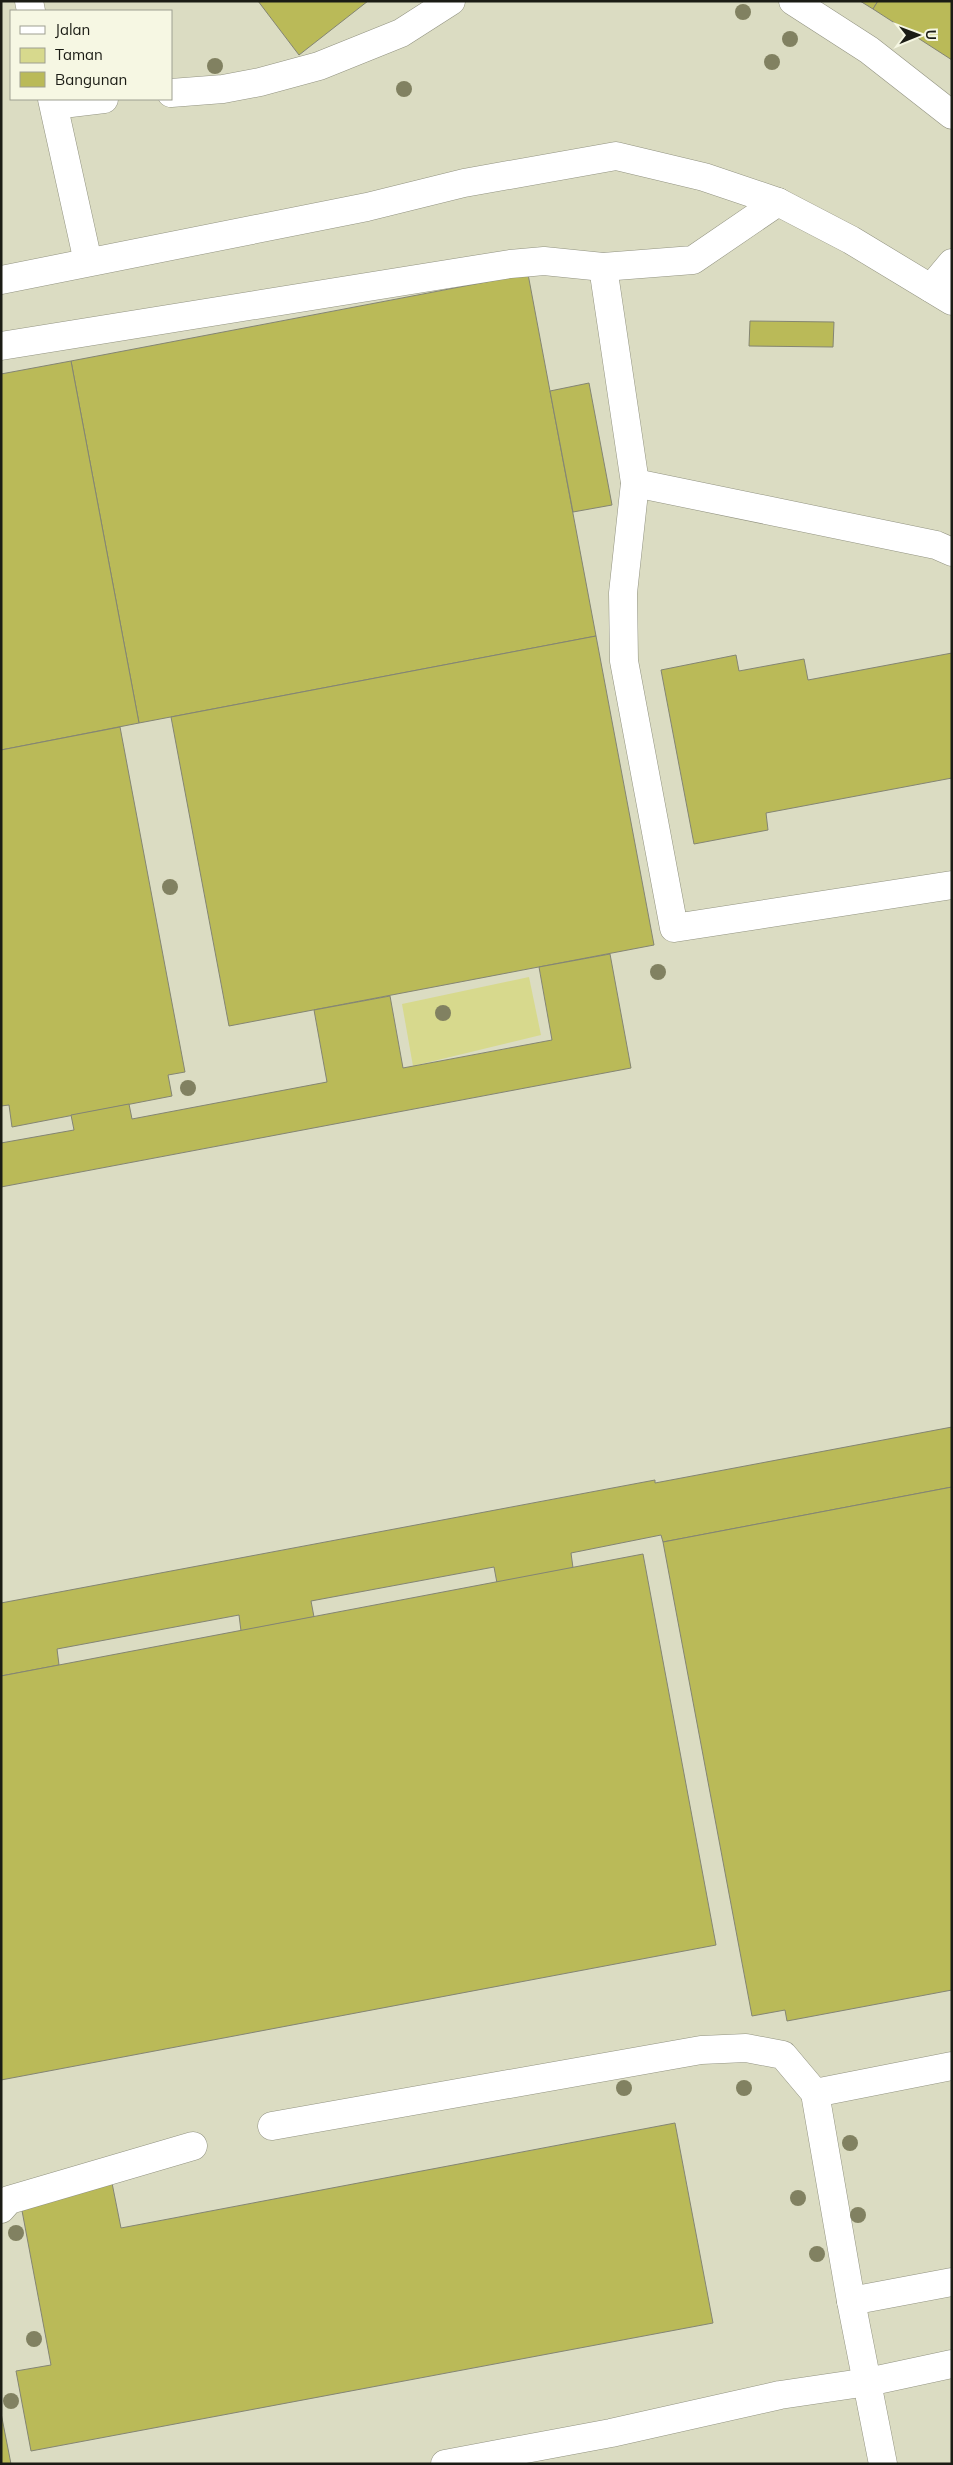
<svg xmlns="http://www.w3.org/2000/svg" width="953" height="2465" viewBox="0 0 953 2465" font-family="Mulish,sans-serif">
<style>
.built{fill:#dbdcc2;fill-rule:evenodd}
.green{fill:#d7d98d}
.building{fill:#baba58;stroke:#848573}
.lines{fill:none;stroke-linecap:round;stroke-linejoin:round}
.minor-casing{stroke:#929381;stroke-width:29}
.minor{stroke:#fff;stroke-width:28}
.tree{fill:#818161}
</style>
<rect width="100%" height="100%" fill="#e8e9d6"/>
<!-- built -->
<path class="built" d="M 1,1 L 952,1 L 952,2464 L 1,2464 ZM 11,11 L 171,11 L 171,99 L 11,99 Z"/>
<!-- green -->
<path class="green" d="M 529,977 L 541,1035 L 413,1066 L 402,1004 Z"/>
<!-- building -->
<g class="building">
<path d="M 258,1 L 368,1 L 299,55 Z"/>
<path d="M 860,1 L 878,1 L 873,9 Z"/>
<path d="M 878,1 L 952,1 L 952,60 L 873,9 Z"/>
<path d="M 528,274 L 596,636 L 139,723 L 71,361 Z"/>
<path d="M 750,321 L 834,322 L 833,347 L 749,346 Z"/>
<path d="M 71,361 L 139,723 L 1,750 L 1,374 Z"/>
<path d="M 589,383 L 612,505 L 573,512 L 550,391 Z"/>
<path d="M 596,636 L 654,945 L 229,1026 L 171,717 Z"/>
<path d="M 952,653 L 952,778 L 766,813 L 768,830 L 694,844 L 661,670 L 736,655 L 739,671 L 804,659 L 808,680 Z"/>
<path d="M 120,727 L 185,1072 L 168,1075 L 172,1096 L 12,1127 L 9,1105 L 1,1106 L 1,750 Z"/>
<path d="M 610,954 L 631,1068 L 1,1187 L 1,1143 L 74,1130 L 71,1115 L 129,1104 L 132,1119 L 327,1082 L 314,1010 L 390,996 L 403,1068 L 552,1040 L 539,967 Z"/>
<path d="M 952,1427 L 952,1487 L 663,1542 L 661,1535 L 571,1553 L 573,1568 L 497,1583 L 494,1567 L 311,1601 L 314,1617 L 241,1631 L 239,1615 L 57,1649 L 59,1665 L 1,1676 L 1,1603 L 655,1480 L 655,1483 Z"/>
<path d="M 952,1487 L 952,1990 L 787,2021 L 785,2010 L 752,2016 L 663,1542 Z"/>
<path d="M 643,1554 L 716,1945 L 1,2080 L 1,1676 Z"/>
<path d="M 675,2123 L 713,2323 L 31,2451 L 16,2371 L 51,2365 L 20,2200 L 112,2183 L 121,2228 Z"/>
<path d="M 1,2413 L 11,2464 L 1,2464 Z"/>
</g>
<g class="lines">
<defs>
<g id="minor">
<path d="M 29,1 L 31,11"/>
<path d="M 793,1 L 869,50 L 952,115"/>
<path d="M 171,93 L 223,89 L 260,82 L 319,66 L 401,33 L 451,1"/>
<path d="M 52,99 L 88,262"/>
<path d="M 54,105 L 104,99"/>
<path d="M 603,267 L 635,483 L 623,593 L 624,661 L 674,928 L 952,885"/>
<path d="M 1,280 L 367,207 L 464,183 L 616,156 L 704,177 L 778,202 L 851,240 L 952,301"/>
<path d="M 931,288 L 952,263"/>
<path d="M 1,346 L 510,264 L 544,261 L 603,267 L 693,260 L 778,202"/>
<path d="M 635,483 L 936,545 L 952,552"/>
<path d="M 815,2093 L 952,2066"/>
<path d="M 272,2126 L 701,2050 L 746,2048 L 783,2055 L 815,2093 L 851,2301 L 883,2464"/>
<path d="M 1,2209 L 9,2200 L 193,2146"/>
<path d="M 851,2301 L 952,2282"/>
<path d="M 445,2464 L 611,2433 L 780,2395 L 868,2382 L 952,2364"/>
</g>
</defs>
<!-- minor casing -->
<use href="#minor" class="minor-casing"/>
<!-- minor -->
<use href="#minor" class="minor"/>
</g>
<!-- trees -->
<g class="tree">
<circle cx="743" cy="12" r="8"/>
<circle cx="790" cy="39" r="8"/>
<circle cx="772" cy="62" r="8"/>
<circle cx="215" cy="66" r="8"/>
<circle cx="404" cy="89" r="8"/>
<circle cx="170" cy="887" r="8"/>
<circle cx="658" cy="972" r="8"/>
<circle cx="443" cy="1013" r="8"/>
<circle cx="188" cy="1088" r="8"/>
<circle cx="624" cy="2088" r="8"/>
<circle cx="744" cy="2088" r="8"/>
<circle cx="850" cy="2143" r="8"/>
<circle cx="798" cy="2198" r="8"/>
<circle cx="858" cy="2215" r="8"/>
<circle cx="16" cy="2233" r="8"/>
<circle cx="817" cy="2254" r="8"/>
<circle cx="34" cy="2339" r="8"/>
<circle cx="11" cy="2401" r="8"/>
</g>
<!-- border -->
<rect width="953" height="2465" fill="none" stroke="#1b1c15" stroke-width="5"/>
<!-- legend -->
<rect x="10" y="10" width="162" height="90" fill="#f6f7e3" stroke="#9e9f91"/>
<rect x="20" y="26" width="25" height="8" fill="#ffffff" stroke="#9e9f91"/>
<text x="55" y="35" font-size="15" fill="#1b1c15">Jalan</text>
<rect x="20" y="48" width="25" height="15" fill="#d7d98d" stroke="#9e9f91"/>
<text x="55" y="60" font-size="15" fill="#1b1c15">Taman</text>
<rect x="20" y="72" width="25" height="15" fill="#baba58" stroke="#9e9f91"/>
<text x="55" y="85" font-size="15" fill="#1b1c15">Bangunan</text>
<!-- north arrow -->
<g transform="translate(918 35) rotate(89)" stroke="#f6f7e3" stroke-width="4" paint-order="stroke">
<path d="M0-4L9 19L0 12L-9 19Z" fill="#1b1c15"/>
<text y="-8" font-size="14" font-weight="bold" text-anchor="middle" fill="#1b1c15">U</text>
</g>
</svg>
